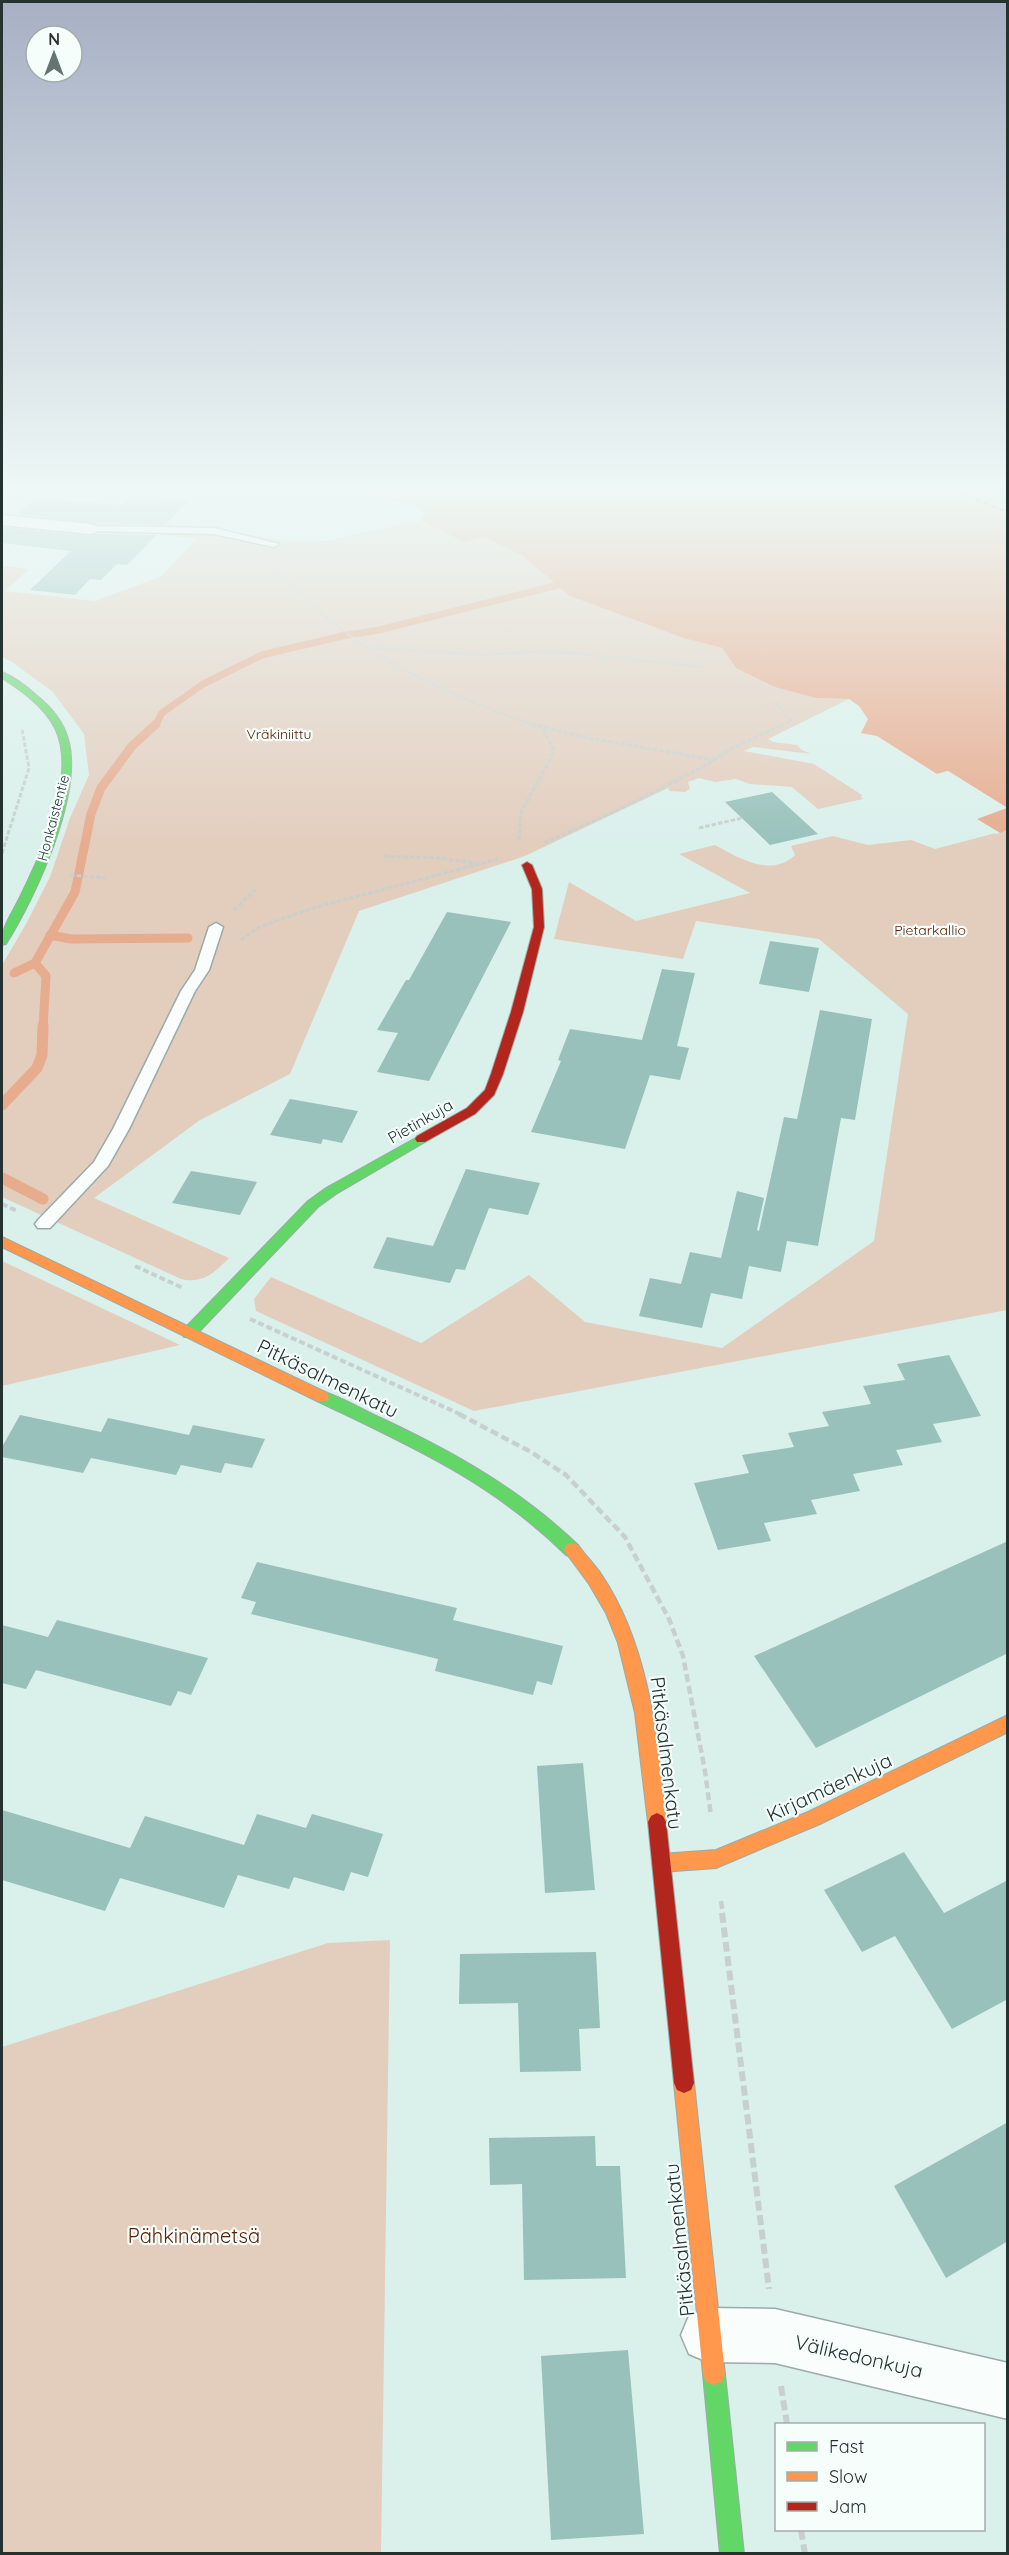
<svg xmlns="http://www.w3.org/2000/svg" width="1009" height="2555" viewBox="0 0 1009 2555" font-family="Quicksand,sans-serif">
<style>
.green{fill:#e3cdbd}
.water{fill:#e7ab8e}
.pier{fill:#daf0eb}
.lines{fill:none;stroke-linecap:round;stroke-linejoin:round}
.stream-far2{stroke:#e7ab8e;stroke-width:7}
.stream-far1{stroke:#e7ab8e;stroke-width:9}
.stream{stroke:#e7ab8e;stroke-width:11}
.ferry{stroke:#622709;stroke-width:1.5;stroke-dasharray:4.5 4;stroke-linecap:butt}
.building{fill:#99c1bb}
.lane-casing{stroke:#9baba8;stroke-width:3}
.street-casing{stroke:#9baba8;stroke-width:3}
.fast-casing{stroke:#9baba8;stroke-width:2}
.slow-casing{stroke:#9baba8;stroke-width:2}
.jam-casing{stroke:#9baba8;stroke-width:2}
.path-far4{stroke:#c8d0ce;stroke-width:2;stroke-dasharray:4 1.5;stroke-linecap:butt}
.path-far3{stroke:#c8d0ce;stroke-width:3;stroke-dasharray:4.5 2;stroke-linecap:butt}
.path-far2{stroke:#c8d0ce;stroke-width:4;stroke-dasharray:6 3;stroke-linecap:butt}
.path-far1{stroke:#c8d0ce;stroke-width:4.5;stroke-dasharray:8 4;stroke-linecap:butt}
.path{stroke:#c8d0ce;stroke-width:6;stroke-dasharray:10 4.5;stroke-linecap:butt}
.lane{fill:#f9fdfc;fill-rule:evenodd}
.street{fill:#f9fdfc;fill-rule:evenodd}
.fast{fill:#63d668;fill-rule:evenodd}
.slow{fill:#ff974d;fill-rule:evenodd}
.jam{fill:#b3261e;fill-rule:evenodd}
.labels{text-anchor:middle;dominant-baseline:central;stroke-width:4.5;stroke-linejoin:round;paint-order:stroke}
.far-park-label{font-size:14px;fill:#5b2002;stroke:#f6fefc}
.far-street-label{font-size:14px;fill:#243330;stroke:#f6fefc}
.street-label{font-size:16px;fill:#243330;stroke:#f6fefc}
.near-street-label{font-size:20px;fill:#243330;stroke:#f6fefc}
.near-park-label{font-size:20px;fill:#5b2002;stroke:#f6fefc}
</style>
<rect width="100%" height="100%" fill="#daf0eb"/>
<!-- green -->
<g class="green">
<path d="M 369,491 L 525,527 L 687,638 L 722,648 L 736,668 L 816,698 L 849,699 L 768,739 L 773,742 L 797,745 L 802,750 L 811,754 L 753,747 L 744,751 L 814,764 L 862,795 L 861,797 L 863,799 L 818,809 L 792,787 L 750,784 L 736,779 L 715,782 L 699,778 L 688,782 L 690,789 L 685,792 L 670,791 L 668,788 L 525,856 L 359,911 L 290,1074 L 200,1120 L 94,1198 L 229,1258 C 214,1273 203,1284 181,1279 L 2,1197 L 2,965 L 26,924 L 50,877 L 70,818 L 89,775 L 84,734 L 53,692 L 12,662 L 2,657 L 2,566 L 29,569 L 5,591 L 95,601 L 160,577 L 197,539 L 154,534 L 164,523 L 289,541 L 326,541 L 421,520 L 426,513 L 412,505 L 367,494 Z"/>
<path d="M 1007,830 L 1007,1310 L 474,1411 L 256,1311 L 254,1299 L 271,1277 L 421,1343 L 529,1275 L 585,1322 L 722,1348 L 874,1241 L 908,1014 L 819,939 L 696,921 L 683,959 L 554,939 L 569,882 L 636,921 L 750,893 L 679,854 L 715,845 C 739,858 771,878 795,855 L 791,846 L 833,836 L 868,845 L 911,840 L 935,849 Z"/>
<path d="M 2,1261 L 180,1345 L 2,1386 Z"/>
<path d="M 390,1940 L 381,2553 L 2,2553 L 2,2047 L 328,1943 Z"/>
</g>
<!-- water -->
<path class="water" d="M 369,491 L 1007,491 L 1007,830 L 1000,833 L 976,819 L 1006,807 L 948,771 L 937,774 L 877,736 L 861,733 L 868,719 L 859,706 L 849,699 L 816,698 L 775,687 L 736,668 L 722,648 L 684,638 L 570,596 L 523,556 L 484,537 L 464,542 L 421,520 L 426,513 L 412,505 L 367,494 Z"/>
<!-- pier -->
<path class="pier" d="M 948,771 L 1007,808 L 977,819 L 1000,833 L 995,834 L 973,819 L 975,816 L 1000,807 L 948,774 L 937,777 L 933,775 Z"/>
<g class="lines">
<!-- stream-far2 -->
<path class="stream-far2" d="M 155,726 L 162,713 L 203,684 L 262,655 L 342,636 L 379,630 L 558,585"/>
<!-- stream-far1 -->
<g class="stream-far1">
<path d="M 50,935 L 71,939 L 188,938"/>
<path d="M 14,973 L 35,963"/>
<path d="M 43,1028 L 46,976 L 35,963 L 75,892 L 91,814 L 101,788 L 132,746 L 156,724"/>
</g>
<!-- stream -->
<g class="stream">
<path d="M 2,1105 L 37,1068 L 42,1055 L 43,1026"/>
<path d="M 2,1178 L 43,1199"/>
</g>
<!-- ferry -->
<path class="ferry" d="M 952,491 L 1008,512"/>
</g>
<!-- building -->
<g class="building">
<path d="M 131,495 L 189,500 L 165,525 L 97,524 L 17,514 L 36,498 L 120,505 Z"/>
<path d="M 2,527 L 89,536 L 97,534 L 156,535 L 127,565 L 117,564 L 101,580 L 90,579 L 75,595 L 30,590 L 71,551 L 2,543 Z"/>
<path d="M 772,792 L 818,834 L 770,845 L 725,802 Z"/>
<path d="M 447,912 L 511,922 L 429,1081 L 377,1072 L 398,1033 L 377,1030 L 406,980 L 409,980 Z"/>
<path d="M 770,941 L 819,948 L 809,992 L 759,984 Z"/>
<path d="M 662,969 L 695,973 L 677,1046 L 689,1048 L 680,1080 L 650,1075 L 625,1149 L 531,1132 L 561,1061 L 558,1060 L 570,1029 L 642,1040 Z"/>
<path d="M 820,1010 L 872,1019 L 855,1120 L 841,1118 L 818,1246 L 787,1241 L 781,1272 L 749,1266 L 742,1299 L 711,1293 L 702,1328 L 639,1316 L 650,1278 L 681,1284 L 690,1252 L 721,1258 L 737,1191 L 764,1198 L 757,1230 L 759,1231 L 784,1117 L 797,1119 Z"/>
<path d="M 290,1099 L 358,1111 L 342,1143 L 323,1139 L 321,1144 L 270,1135 Z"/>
<path d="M 466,1169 L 540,1183 L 528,1215 L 489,1208 L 465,1270 L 456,1269 L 450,1283 L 373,1268 L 387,1237 L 433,1246 Z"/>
<path d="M 191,1171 L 257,1182 L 240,1215 L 172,1203 Z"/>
<path d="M 949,1355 L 981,1416 L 933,1424 L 942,1442 L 896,1450 L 903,1465 L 853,1474 L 860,1491 L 811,1500 L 817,1514 L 764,1523 L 771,1541 L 718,1550 L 694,1483 L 749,1473 L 742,1455 L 794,1447 L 788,1433 L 829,1426 L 822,1412 L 871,1404 L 863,1386 L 905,1380 L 897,1364 Z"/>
<path d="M 20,1415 L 101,1432 L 108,1418 L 189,1435 L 193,1425 L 265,1439 L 252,1468 L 225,1463 L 221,1473 L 181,1465 L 176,1475 L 91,1458 L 83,1473 L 2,1457 L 2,1447 Z"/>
<path d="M 1008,1541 L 1008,1653 L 816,1748 L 754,1656 Z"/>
<path d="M 257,1562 L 457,1608 L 453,1620 L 563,1646 L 552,1685 L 537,1681 L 533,1695 L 435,1671 L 438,1659 L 251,1614 L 256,1602 L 241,1598 Z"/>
<path d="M 57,1620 L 208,1658 L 191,1695 L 178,1691 L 171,1706 L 36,1670 L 26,1689 L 2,1683 L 2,1625 L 48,1637 Z"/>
<path d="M 583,1763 L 595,1890 L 545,1893 L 537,1766 Z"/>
<path d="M 2,1810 L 130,1848 L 145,1816 L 244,1845 L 257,1814 L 306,1828 L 312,1814 L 383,1834 L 368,1877 L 351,1872 L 344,1891 L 294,1877 L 289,1889 L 238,1875 L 224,1908 L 120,1878 L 105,1911 L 2,1880 Z"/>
<path d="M 904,1852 L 944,1913 L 1008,1880 L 1008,1999 L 952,2029 L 895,1936 L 862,1952 L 824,1890 Z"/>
<path d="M 596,1952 L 600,2028 L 579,2029 L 581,2071 L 520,2072 L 518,2003 L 459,2004 L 460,1954 Z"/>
<path d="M 1008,2122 L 1008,2241 L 946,2278 L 894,2186 Z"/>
<path d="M 595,2136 L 596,2166 L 620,2166 L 626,2278 L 524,2280 L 522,2184 L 490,2185 L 489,2138 Z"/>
<path d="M 628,2350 L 644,2534 L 551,2540 L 541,2356 Z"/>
</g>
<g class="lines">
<defs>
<g id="lane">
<path d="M 89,526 L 214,528 L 279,544 L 274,547 L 214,534 L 86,531 L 86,527 Z"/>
<path d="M 216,923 L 223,927 L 209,970 L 195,991 L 129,1129 L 108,1166 L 50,1228 L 38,1228 L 35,1224 L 38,1220 L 94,1162 L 113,1129 L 181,991 L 195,970 L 209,927 Z"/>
</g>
<g id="street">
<path d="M 2,515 L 89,524 L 95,525 L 98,529 L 95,533 L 89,534 L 2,525 Z"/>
<path d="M 708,2308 L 775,2309 L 1008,2363 L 1008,2419 L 775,2363 L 708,2362 L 689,2354 L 681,2335 L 689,2316 Z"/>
</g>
<g id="fast">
<path d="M 2,672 C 14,677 26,686 36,695 C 50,706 63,721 68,739 C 84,793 35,898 6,944 L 2,945 C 0,928 14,911 21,895 C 42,852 78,775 55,728 C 44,706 22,691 2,678 Z"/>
<path d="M 421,1135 L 425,1136 L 427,1139 L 425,1142 L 336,1194 L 318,1207 L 194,1337 L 184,1337 L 182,1333 L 184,1329 L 308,1201 L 326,1188 Z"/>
<path d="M 322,1391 C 344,1398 364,1411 385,1420 C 457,1454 520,1490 578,1545 L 580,1550 L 578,1555 L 572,1557 L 566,1555 C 491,1481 410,1446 317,1401 L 315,1397 L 317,1393 Z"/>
<path d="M 714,2363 L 722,2366 L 725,2374 L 744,2554 L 720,2554 L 703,2374 L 706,2366 Z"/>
</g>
<g id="slow">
<path d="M 2,1237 L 327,1393 L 329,1397 L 327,1401 L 317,1401 L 2,1247 Z"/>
<path d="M 572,1543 L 578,1545 C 585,1555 594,1564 601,1574 C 650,1646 657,1738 666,1822 L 663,1828 L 657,1831 L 651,1828 L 648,1822 L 635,1713 L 618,1643 L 606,1613 L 589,1584 L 564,1550 L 566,1545 Z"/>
<path d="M 1008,1715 L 1008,1732 L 820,1824 L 716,1868 L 661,1872 L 654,1869 L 652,1863 L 654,1857 L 661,1854 L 716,1850 L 808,1812 Z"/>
<path d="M 684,2073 L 691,2076 L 694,2083 L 725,2374 L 722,2382 L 714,2385 L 706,2382 L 703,2374 L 674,2083 L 677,2076 Z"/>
</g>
<g id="jam">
<path d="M 527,862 L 532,865 L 542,889 L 544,927 L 523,1012 L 503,1074 L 494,1095 L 475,1114 L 425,1142 L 417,1142 L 415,1139 L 417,1136 L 467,1108 L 485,1090 L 491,1074 L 511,1012 L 534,927 L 532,889 L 522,865 Z"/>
<path d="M 657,1813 L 663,1816 L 666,1822 L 694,2083 L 691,2090 L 684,2093 L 677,2090 L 674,2083 L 648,1822 L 651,1816 Z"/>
</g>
</defs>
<!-- lane casing -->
<use href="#lane" class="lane-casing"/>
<!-- street casing -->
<use href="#street" class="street-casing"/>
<!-- fast casing -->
<use href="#fast" class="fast-casing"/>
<!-- slow casing -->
<use href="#slow" class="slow-casing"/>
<!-- jam casing -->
<use href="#jam" class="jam-casing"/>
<!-- path-far4 -->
<g class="path-far4">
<path d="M 298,544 L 327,542 L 409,524"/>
<path d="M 278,565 L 280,575 C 296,589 311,605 328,619 C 388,668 463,701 537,726"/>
<path d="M 374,648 L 484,655 L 529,652 L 573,653 L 702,667"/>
<path d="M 775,702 L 791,721 L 781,726"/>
</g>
<!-- path-far3 -->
<g class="path-far3">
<path d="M 532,724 L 588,738 L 714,760"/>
<path d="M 699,828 L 742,818"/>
<path d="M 519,840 L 521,812 L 552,756 L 553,748 L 543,729"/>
<path d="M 544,843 L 611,813 L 701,768 L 733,748 L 784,724"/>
<path d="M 2,853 L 29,768 L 22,729"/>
<path d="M 384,856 L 440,858 L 475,863"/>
<path d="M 70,875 L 105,878"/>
<path d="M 234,910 L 256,889"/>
<path d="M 241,940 L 259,927 L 310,909 L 498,859"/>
</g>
<!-- path-far2 -->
<g class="path-far2">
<path d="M 2,1204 L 17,1211"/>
<path d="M 135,1266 L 183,1288"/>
<path d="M 250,1319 L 462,1415"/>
</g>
<!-- path-far1 -->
<g class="path-far1">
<path d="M 459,1414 L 531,1452 L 566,1475 L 625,1537 L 669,1619 L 683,1656 L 705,1771 L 711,1816"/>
<path d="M 721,1901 L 723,1914"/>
</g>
<!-- path -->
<g class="path">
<path d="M 722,1913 L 769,2289"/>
<path d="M 781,2386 L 787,2424"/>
<path d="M 801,2530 L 805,2554"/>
</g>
<!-- lane -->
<use href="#lane" class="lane"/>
<!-- street -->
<use href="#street" class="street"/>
<!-- fast -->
<use href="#fast" class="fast"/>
<!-- slow -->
<use href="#slow" class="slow"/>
<!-- jam -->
<use href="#jam" class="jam"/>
</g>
<!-- sky -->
<linearGradient id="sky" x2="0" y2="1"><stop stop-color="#a7b0c4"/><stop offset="0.58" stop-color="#eef8f6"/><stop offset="1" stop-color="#eef8f6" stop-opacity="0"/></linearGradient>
<rect width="1009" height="848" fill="url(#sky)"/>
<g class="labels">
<!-- far-park labels -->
<g class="far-park-label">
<text x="279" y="734">Vräkiniittu</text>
<text x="930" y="930">Pietarkallio</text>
</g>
<!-- far-street labels -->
<g class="far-street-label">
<text transform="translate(53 818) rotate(-75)">Honkaistentie</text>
</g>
<!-- street labels -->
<g class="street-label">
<text transform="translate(420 1121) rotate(-30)">Pietinkuja</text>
</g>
<!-- near-street labels -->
<g class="near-street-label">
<text transform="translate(328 1378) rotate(26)">Pitkäsalmenkatu</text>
<text transform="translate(667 1753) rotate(83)">Pitkäsalmenkatu</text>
<text transform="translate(829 1787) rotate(-25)">Kirjamäenkuja</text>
<text transform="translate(679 2240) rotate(-96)">Pitkäsalmenkatu</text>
<text transform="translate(859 2356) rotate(13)">Välikedonkuja</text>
</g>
<!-- near-park labels -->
<g class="near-park-label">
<text x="194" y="2235">Pähkinämetsä</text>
</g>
</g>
<!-- border -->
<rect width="1009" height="2555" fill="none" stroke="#243330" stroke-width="6"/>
<!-- legend -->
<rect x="775" y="2423" width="210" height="108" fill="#f6fefc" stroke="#a2adaa" stroke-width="1.5"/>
<rect x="787" y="2442" width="30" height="9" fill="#63d668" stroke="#a2adaa" stroke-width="1.5"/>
<text x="829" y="2453" font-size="18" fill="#243330">Fast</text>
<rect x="787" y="2472" width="30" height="9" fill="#ff974d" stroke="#a2adaa" stroke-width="1.5"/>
<text x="829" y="2483" font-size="18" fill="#243330">Slow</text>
<rect x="787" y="2502" width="30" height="9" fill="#b3261e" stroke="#a2adaa" stroke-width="1.5"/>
<text x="829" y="2513" font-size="18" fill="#243330">Jam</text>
<!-- north arrow -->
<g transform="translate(54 54)"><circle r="28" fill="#f6fefc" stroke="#a2adaa" stroke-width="1.5"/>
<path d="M0-4.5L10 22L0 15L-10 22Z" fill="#647571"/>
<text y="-9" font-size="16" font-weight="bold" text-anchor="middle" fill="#243330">N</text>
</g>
</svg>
